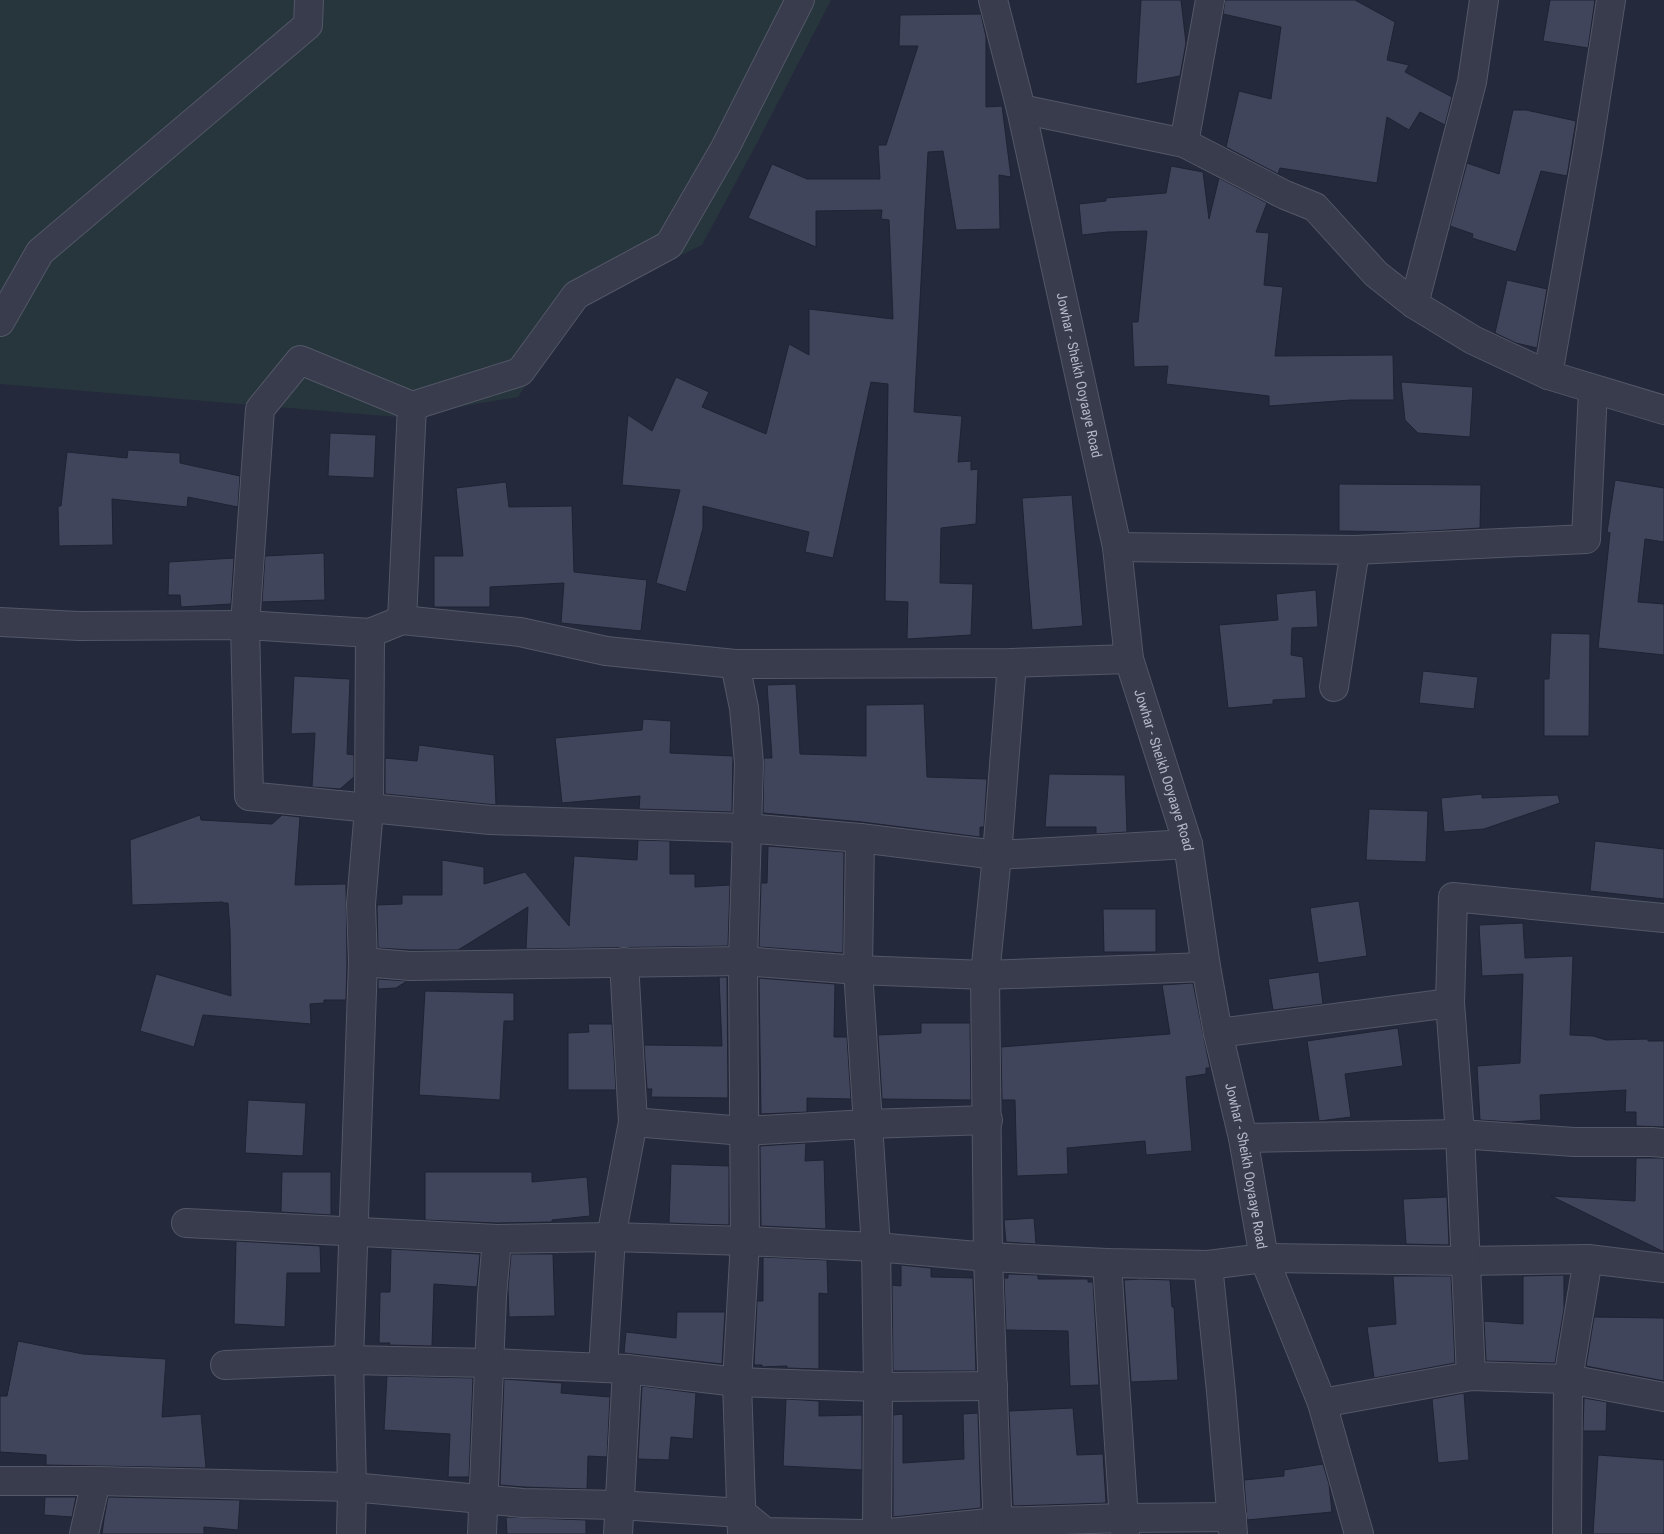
<svg xmlns="http://www.w3.org/2000/svg" width="1664" height="1534" viewBox="0 0 1664 1534" font-family="'Roboto Condensed',sans-serif">
<style>
.green{fill:#27353d}
.building{fill:#41455c;stroke:#1f2333}
.lines{fill:none;stroke-linecap:round;stroke-linejoin:round}
.minor-casing{stroke:#535767;stroke-width:30}
.minor{stroke:#383c4c;stroke-width:28}
.labels{text-anchor:middle;dominant-baseline:central;stroke-width:4;stroke-linejoin:round;paint-order:stroke}
.street-label{font-size:14px;fill:#b4b7c8;stroke:#1d2131}
</style>
<rect width="100%" height="100%" fill="#25293c"/>
<!-- green -->
<path class="green" d="M 0,0 L 831,0 L 757,143 L 702,245 L 577,306 L 518,397 L 397,417 L 0,384 Z"/>
<!-- building -->
<g class="building">
<path d="M 1141,0 L 1181,0 L 1186,43 L 1180,76 L 1136,84 Z"/>
<path d="M 1225,0 L 1355,0 L 1395,22 L 1387,60 L 1409,65 L 1405,72 L 1452,97 L 1445,125 L 1420,112 L 1409,130 L 1387,117 L 1377,183 L 1280,168 L 1278,174 L 1226,147 L 1239,91 L 1271,99 L 1281,27 L 1223,14 Z"/>
<path d="M 1550,0 L 1595,0 L 1588,48 L 1543,41 Z"/>
<path d="M 981,14 L 986,37 L 986,107 L 1002,106 L 1011,177 L 999,175 L 1000,229 L 956,230 L 943,151 L 928,152 L 914,412 L 962,416 L 958,462 L 971,461 L 971,470 L 978,469 L 976,524 L 941,528 L 940,583 L 973,584 L 971,635 L 907,639 L 908,602 L 885,601 L 888,384 L 871,382 L 833,558 L 805,552 L 809,532 L 703,506 L 703,528 L 686,592 L 656,583 L 680,490 L 622,485 L 628,415 L 652,431 L 676,377 L 709,392 L 702,407 L 766,434 L 789,344 L 809,355 L 809,309 L 893,319 L 889,220 L 881,219 L 882,210 L 816,211 L 816,247 L 748,218 L 772,164 L 807,179 L 880,179 L 878,145 L 886,145 L 918,46 L 899,46 L 900,15 Z"/>
<path d="M 1513,110 L 1526,110 L 1576,121 L 1567,176 L 1541,171 L 1516,252 L 1472,238 L 1473,234 L 1450,226 L 1467,163 L 1499,174 Z"/>
<path d="M 1171,166 L 1203,172 L 1209,219 L 1219,178 L 1267,203 L 1256,232 L 1269,233 L 1264,285 L 1283,287 L 1275,356 L 1393,355 L 1394,400 L 1351,400 L 1269,406 L 1269,396 L 1166,384 L 1168,366 L 1134,367 L 1132,322 L 1138,322 L 1147,231 L 1108,232 L 1082,235 L 1079,204 L 1106,201 L 1106,198 L 1166,193 Z"/>
<path d="M 1507,280 L 1547,289 L 1537,348 L 1516,343 L 1495,333 Z"/>
<path d="M 1401,382 L 1473,387 L 1470,437 L 1418,433 L 1405,420 Z"/>
<path d="M 330,433 L 376,435 L 374,478 L 328,476 Z"/>
<path d="M 128,450 L 180,453 L 180,463 L 240,476 L 238,507 L 188,497 L 187,507 L 112,499 L 113,545 L 59,546 L 58,506 L 61,506 L 67,452 L 127,458 Z"/>
<path d="M 1615,480 L 1664,488 L 1664,542 L 1645,539 L 1638,602 L 1664,604 L 1664,655 L 1598,648 L 1610,533 L 1607,532 Z"/>
<path d="M 506,482 L 509,507 L 572,506 L 574,572 L 647,580 L 641,631 L 561,623 L 564,583 L 490,587 L 490,607 L 434,607 L 434,556 L 463,556 L 456,488 Z"/>
<path d="M 1339,484 L 1481,485 L 1480,528 L 1414,532 L 1339,531 Z"/>
<path d="M 1072,495 L 1083,626 L 1032,630 L 1022,498 Z"/>
<path d="M 324,553 L 325,600 L 262,602 L 265,556 Z"/>
<path d="M 234,558 L 231,604 L 181,607 L 180,595 L 168,595 L 169,562 Z"/>
<path d="M 1316,590 L 1318,627 L 1292,628 L 1291,655 L 1303,657 L 1306,698 L 1273,700 L 1273,704 L 1228,708 L 1219,625 L 1278,620 L 1276,594 Z"/>
<path d="M 1551,633 L 1590,634 L 1589,736 L 1544,736 L 1544,679 L 1549,679 Z"/>
<path d="M 1423,671 L 1478,677 L 1474,709 L 1419,703 Z"/>
<path d="M 294,676 L 350,679 L 347,754 L 354,755 L 354,777 L 340,789 L 312,787 L 315,733 L 291,734 Z"/>
<path d="M 796,684 L 800,754 L 866,756 L 866,705 L 924,704 L 927,777 L 987,779 L 984,827 L 980,827 L 980,837 L 862,822 L 763,813 L 764,758 L 772,758 L 767,685 Z"/>
<path d="M 643,719 L 671,721 L 670,753 L 733,756 L 732,812 L 639,809 L 640,796 L 562,803 L 555,738 L 642,730 Z"/>
<path d="M 419,745 L 494,755 L 496,805 L 385,794 L 385,758 L 417,761 Z"/>
<path d="M 1049,774 L 1125,775 L 1127,832 L 1096,834 L 1096,827 L 1045,827 Z"/>
<path d="M 1482,794 L 1482,798 L 1558,795 L 1560,803 L 1484,829 L 1444,832 L 1441,798 Z"/>
<path d="M 1369,809 L 1428,811 L 1426,862 L 1366,860 Z"/>
<path d="M 200,815 L 201,820 L 272,824 L 282,815 L 300,817 L 295,885 L 346,884 L 347,962 L 346,1000 L 324,1000 L 324,1003 L 310,1004 L 311,1024 L 203,1015 L 194,1047 L 140,1031 L 156,974 L 231,996 L 230,931 L 228,903 L 223,903 L 223,902 L 132,905 L 130,840 Z"/>
<path d="M 638,840 L 670,841 L 670,874 L 695,874 L 695,887 L 730,885 L 728,946 L 526,949 L 528,907 L 458,950 L 411,950 L 378,948 L 377,905 L 402,904 L 402,895 L 442,895 L 442,860 L 484,867 L 484,884 L 525,872 L 569,926 L 574,856 L 637,860 Z"/>
<path d="M 1595,841 L 1664,849 L 1664,899 L 1590,891 Z"/>
<path d="M 768,846 L 844,852 L 843,953 L 759,947 L 761,883 L 767,883 Z"/>
<path d="M 1359,901 L 1367,956 L 1318,963 L 1310,908 Z"/>
<path d="M 1103,909 L 1156,909 L 1156,952 L 1104,952 Z"/>
<path d="M 1523,923 L 1525,958 L 1573,956 L 1570,1035 L 1593,1036 L 1606,1040 L 1648,1039 L 1648,1041 L 1664,1041 L 1664,1127 L 1636,1126 L 1636,1112 L 1625,1112 L 1626,1090 L 1540,1095 L 1541,1120 L 1511,1122 L 1480,1120 L 1477,1066 L 1520,1063 L 1523,974 L 1482,976 L 1479,925 Z"/>
<path d="M 1319,972 L 1323,1004 L 1273,1010 L 1268,979 Z"/>
<path d="M 719,977 L 727,977 L 728,1098 L 651,1097 L 652,1089 L 647,1089 L 644,1045 L 722,1046 Z"/>
<path d="M 759,978 L 835,984 L 834,1037 L 847,1037 L 851,1099 L 807,1098 L 807,1112 L 761,1114 Z"/>
<path d="M 378,979 L 407,981 L 396,988 L 378,989 Z"/>
<path d="M 1193,983 L 1210,1068 L 1206,1068 L 1206,1074 L 1186,1077 L 1192,1151 L 1146,1155 L 1145,1141 L 1067,1148 L 1068,1174 L 1017,1176 L 1015,1100 L 1002,1100 L 1001,1047 L 1170,1034 L 1162,985 Z"/>
<path d="M 425,991 L 514,993 L 514,1021 L 504,1021 L 500,1100 L 419,1095 Z"/>
<path d="M 921,1023 L 970,1023 L 971,1100 L 882,1099 L 878,1035 L 921,1033 Z"/>
<path d="M 588,1024 L 612,1024 L 616,1090 L 568,1090 L 568,1033 L 589,1032 Z"/>
<path d="M 1398,1028 L 1403,1066 L 1345,1074 L 1351,1117 L 1319,1121 L 1307,1041 Z"/>
<path d="M 248,1100 L 306,1103 L 303,1156 L 245,1153 Z"/>
<path d="M 806,1143 L 805,1161 L 824,1160 L 826,1229 L 761,1226 L 760,1146 Z"/>
<path d="M 1636,1158 L 1664,1158 L 1664,1252 L 1551,1196 L 1635,1201 Z"/>
<path d="M 671,1164 L 729,1166 L 729,1225 L 669,1223 Z"/>
<path d="M 282,1172 L 331,1172 L 331,1215 L 281,1212 Z"/>
<path d="M 425,1172 L 532,1172 L 532,1182 L 587,1177 L 590,1216 L 552,1220 L 552,1222 L 497,1223 L 425,1220 Z"/>
<path d="M 1447,1197 L 1449,1245 L 1406,1244 L 1403,1199 Z"/>
<path d="M 1034,1218 L 1036,1244 L 1006,1242 L 1004,1220 Z"/>
<path d="M 236,1241 L 320,1246 L 321,1273 L 287,1273 L 285,1327 L 234,1324 Z"/>
<path d="M 391,1249 L 480,1254 L 477,1287 L 434,1284 L 432,1346 L 389,1345 L 390,1343 L 379,1343 L 380,1292 L 390,1292 Z"/>
<path d="M 511,1254 L 553,1254 L 555,1316 L 509,1317 L 508,1289 Z"/>
<path d="M 763,1257 L 827,1260 L 828,1294 L 819,1293 L 819,1369 L 787,1368 L 787,1366 L 762,1367 L 762,1365 L 754,1365 L 757,1301 L 763,1301 Z"/>
<path d="M 901,1265 L 931,1268 L 931,1277 L 973,1278 L 976,1371 L 893,1371 L 892,1285 L 901,1286 Z"/>
<path d="M 1008,1274 L 1038,1275 L 1038,1279 L 1088,1279 L 1088,1282 L 1093,1282 L 1099,1385 L 1070,1386 L 1068,1331 L 1006,1330 L 1004,1278 L 1008,1278 Z"/>
<path d="M 1564,1275 L 1564,1309 L 1555,1363 L 1486,1361 L 1484,1321 L 1523,1324 L 1523,1276 Z"/>
<path d="M 1393,1276 L 1451,1276 L 1455,1363 L 1374,1378 L 1367,1327 L 1396,1324 Z"/>
<path d="M 1140,1279 L 1170,1280 L 1172,1307 L 1174,1307 L 1178,1380 L 1131,1382 L 1124,1280 Z"/>
<path d="M 677,1312 L 725,1312 L 722,1364 L 624,1353 L 626,1332 L 676,1338 Z"/>
<path d="M 1594,1317 L 1664,1318 L 1664,1381 L 1586,1366 Z"/>
<path d="M 18,1341 L 83,1354 L 166,1359 L 162,1417 L 201,1414 L 206,1468 L 46,1465 L 46,1455 L 0,1452 L 0,1396 L 7,1396 Z"/>
<path d="M 387,1376 L 473,1378 L 469,1477 L 448,1477 L 450,1434 L 384,1430 Z"/>
<path d="M 504,1379 L 562,1383 L 561,1393 L 610,1397 L 607,1457 L 588,1456 L 587,1489 L 524,1487 L 500,1485 Z"/>
<path d="M 642,1386 L 696,1393 L 693,1439 L 671,1437 L 669,1460 L 638,1459 Z"/>
<path d="M 1464,1393 L 1469,1460 L 1438,1463 L 1432,1399 Z"/>
<path d="M 1584,1398 L 1607,1402 L 1606,1431 L 1583,1431 Z"/>
<path d="M 786,1399 L 819,1401 L 819,1416 L 862,1415 L 862,1470 L 783,1466 Z"/>
<path d="M 1073,1408 L 1077,1455 L 1103,1454 L 1106,1503 L 1013,1506 L 1009,1411 Z"/>
<path d="M 978,1413 L 981,1508 L 893,1517 L 893,1415 L 903,1414 L 903,1463 L 964,1459 L 963,1414 Z"/>
<path d="M 1598,1455 L 1664,1460 L 1664,1534 L 1593,1534 Z"/>
<path d="M 1323,1464 L 1329,1484 L 1332,1512 L 1247,1520 L 1244,1480 L 1284,1476 L 1284,1470 Z"/>
<path d="M 45,1497 L 76,1497 L 72,1517 L 44,1515 Z"/>
<path d="M 108,1497 L 240,1500 L 238,1530 L 204,1527 L 204,1534 L 102,1534 L 104,1519 Z"/>
<path d="M 506,1517 L 586,1520 L 586,1534 L 507,1534 Z"/>
</g>
<g class="lines">
<defs>
<g id="minor">
<path d="M 800,0 L 725,148 L 669,245 L 576,295 L 520,372 L 412,406 L 300,360 L 260,409 L 245,625 L 249,796 L 490,820 L 746,828 L 860,838 L 997,855 L 1188,844"/>
<path id="s1" d="M 993,0 L 1021,109 L 1117,547 L 1129,659 L 1188,844 L 1206,967 L 1218,1033 L 1243,1138 L 1264,1258 L 1322,1403 L 1359,1534"/>
<path d="M 1021,109 L 1184,143 L 1285,195 L 1315,207 L 1376,274 L 1414,304 L 1473,340 L 1548,375 L 1664,410"/>
<path d="M 1184,143 L 1210,0"/>
<path d="M 1414,304 L 1472,82 L 1484,0"/>
<path d="M 0,322 L 40,252 L 308,25 L 309,0"/>
<path d="M 1548,375 L 1588,148 L 1611,0"/>
<path d="M 1117,547 L 1355,550 L 1334,687"/>
<path d="M 1355,550 L 1586,539 L 1593,390"/>
<path d="M 402,620 L 412,406"/>
<path d="M 0,622 L 79,626 L 245,625 L 370,633 L 402,620 L 520,632 L 606,651 L 735,664 L 1012,663 L 1129,659"/>
<path d="M 735,664 L 744,708 L 749,763 L 743,961 L 745,1241 L 737,1382 L 742,1534"/>
<path d="M 860,838 L 858,970 L 876,1247 L 878,1387 L 877,1534"/>
<path d="M 363,962 L 410,966 L 743,961 L 858,970 L 985,975 L 1206,967"/>
<path d="M 1218,1033 L 1450,1003"/>
<path d="M 633,1122 L 744,1131 L 867,1124 L 988,1120"/>
<path d="M 1243,1138 L 1460,1134 L 1574,1142 L 1652,1142 L 1664,1143"/>
<path d="M 186,1223 L 497,1239 L 611,1237 L 745,1241 L 876,1247 L 988,1257 L 1107,1263 L 1208,1265 L 1264,1258 L 1465,1261 L 1588,1259 L 1664,1268"/>
<path d="M 1107,1263 L 1125,1534"/>
<path d="M 1208,1265 L 1221,1391 L 1233,1534"/>
<path d="M 225,1365 L 349,1360 L 490,1363 L 627,1369 L 737,1382 L 878,1387 L 993,1386"/>
<path d="M 603,1368 L 611,1237 L 633,1122 L 624,962"/>
<path d="M 1471,1376 L 1460,1134 L 1450,1003 L 1453,897 L 1664,918"/>
<path d="M 1322,1403 L 1471,1376 L 1568,1379 L 1664,1397"/>
<path d="M 0,1481 L 96,1481 L 352,1487 L 523,1503 L 619,1505 L 742,1513 L 765,1532 L 863,1534"/>
<path d="M 84,1534 L 96,1481"/>
<path d="M 351,1534 L 352,1487 L 349,1360 L 363,962 L 361,904 L 369,809 L 370,633"/>
<path d="M 482,1534 L 492,1296 L 497,1239"/>
<path d="M 618,1534 L 627,1369"/>
<path d="M 880,1534 L 998,1522 L 1123,1518 L 1232,1517"/>
<path d="M 998,1534 L 988,1257 L 985,975 L 997,855 L 1012,663"/>
<path d="M 1567,1534 L 1568,1379 L 1588,1259"/>
</g>
</defs>
<!-- minor casing -->
<use href="#minor" class="minor-casing"/>
<!-- minor -->
<use href="#minor" class="minor"/>
</g>
<g class="labels">
<!-- street labels -->
<g class="street-label">
<text stroke="none"><textPath href="#s1" startOffset="385">Jowhar - Sheikh Ooyaaye Road</textPath></text>
<text stroke="none"><textPath href="#s1" startOffset="790">Jowhar - Sheikh Ooyaaye Road</textPath></text>
<text stroke="none"><textPath href="#s1" startOffset="1195">Jowhar - Sheikh Ooyaaye Road</textPath></text>
</g>
</g>
</svg>
